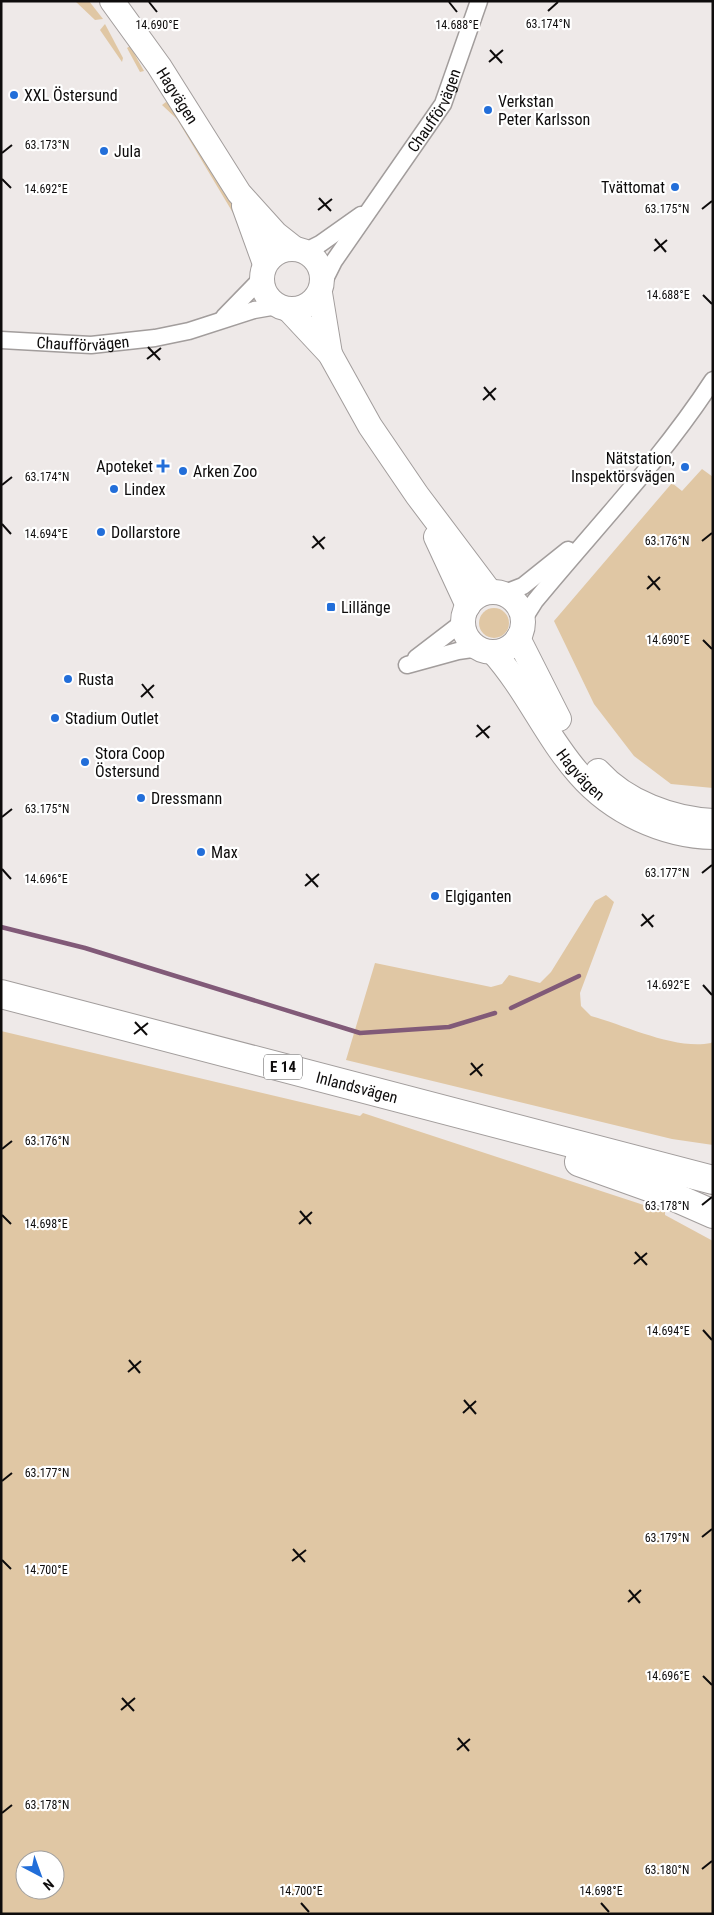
<svg xmlns="http://www.w3.org/2000/svg" width="714" height="1915" viewBox="0 0 714 1915" font-family="'Roboto Condensed',sans-serif">
<style>
.green{fill:#e0c7a4;fill-rule:evenodd}
.lines{fill:none;stroke-linecap:round;stroke-linejoin:round}
.stream{stroke:#815a78;stroke-width:4.5}
.street-casing{stroke:#a29d9c;stroke-width:19}
.secondary-casing{stroke:#a29d9c;stroke-width:26}
.highway-casing{stroke:#a29d9c;stroke-width:30}
.street{stroke:#fff;stroke-width:16}
.secondary{stroke:#fff;stroke-width:24}
.highway{stroke:#fff;stroke-width:28}
.ticks{fill:none;stroke:#0e0c0c;stroke-width:2}
.poi-dot{fill:#226ed9;stroke:#fff;stroke-width:2}
.labels{text-anchor:middle;dominant-baseline:central;stroke-width:4.5;stroke-linejoin:round;paint-order:stroke}
.shield{fill:#fff;stroke:#565555;stroke-width:1}
.shield-label{font-size:15px;font-weight:bold;fill:#0e0c0c}
.poi-label{font-size:16px;fill:#0e0c0c;stroke:#fff;text-anchor:start}
.street-label{font-size:16px;fill:#0e0c0c;stroke:#fff}
.ticks-label{font-size:12px;text-anchor:middle;fill:#0e0c0c;stroke:#fff;stroke-width:4.5;stroke-linejoin:round;paint-order:stroke}
</style>
<rect width="100%" height="100%" fill="#eee9e8"/>
<!-- green -->
<g class="green">
<path d="M 75,1 L 89,1 L 103,19 L 95,20 Z"/>
<path d="M 105,24 L 123,58 L 122,62 L 100,30 Z"/>
<path d="M 130,46 L 144,71 L 140,72 L 127,48 Z"/>
<path d="M 166,102 L 177,109 L 236,205 L 239,223 L 177,119 L 162,105 Z"/>
<path d="M 702,469 L 713,477 L 713,788 L 671,784 L 634,756 L 594,704 L 554,621 L 672,483 L 682,491 Z"/>
<circle cx="494" cy="623" r="15"/>
<path d="M 606,895 L 614,902 L 580,993 L 581,1006 L 591,1016 C 627,1026 675,1050 711,1043 L 713,1041 L 713,1145 L 672,1139 L 346,1060 L 375,963 L 491,987 L 502,984 L 509,975 L 540,983 L 551,972 L 595,901 Z"/>
<path d="M 1,1031 L 360,1116 L 363,1113 L 665,1212 L 665,1215 L 713,1241 L 713,1914 L 1,1914 ZM 25,1860 L 55,1860 L 55,1890 L 25,1890 Z"/>
</g>
<g class="lines">
<!-- stream -->
<g class="stream">
<path d="M 1,927 L 85,948 L 360,1033 L 449,1027 L 495,1013"/>
<path d="M 511,1008 L 579,976"/>
</g>
<defs>
<g id="street">
<path d="M 304,252 L 320,244 L 361,215"/>
<path id="s1" d="M 323,283 L 334,261 L 443,104 L 479,1"/>
<path d="M 224,317 L 261,279"/>
<path id="s2" d="M 1,340 L 91,345 L 155,338 L 189,331 L 254,310 L 277,306"/>
<path d="M 502,594 L 523,586 L 568,550"/>
<path d="M 523,620 L 535,601 C 595,528 661,460 713,380"/>
<path d="M 416,658 L 463,622"/>
<path d="M 407,665 L 458,651 L 479,648"/>
</g>
<g id="secondary">
<path id="s3" d="M 112,1 L 159,66 L 239,193 L 276,234 L 295,249"/>
<path d="M 244,206 L 265,264"/>
<circle cx="292" cy="279" r="30"/>
<path d="M 320,293 L 330,354"/>
<path d="M 288,309 L 330,354 L 370,426 L 417,495 L 490,592"/>
<path d="M 436,537 L 468,606"/>
<circle cx="493" cy="622" r="30"/>
<path d="M 518,638 L 559,719"/>
<path id="s4" d="M 493,652 C 527,690 546,737 579,774 C 612,812 663,836 713,837"/>
<path d="M 598,771 C 626,802 672,819 713,821"/>
</g>
<g id="highway">
<path id="s5" d="M 1,994 L 713,1180"/>
<path d="M 579,1162 L 663,1192 L 713,1214"/>
</g>
</defs>
<!-- street casing -->
<use href="#street" class="street-casing"/>
<!-- secondary casing -->
<use href="#secondary" class="secondary-casing"/>
<!-- highway casing -->
<use href="#highway" class="highway-casing"/>
<!-- street -->
<use href="#street" class="street"/>
<!-- secondary -->
<use href="#secondary" class="secondary"/>
<!-- highway -->
<use href="#highway" class="highway"/>
</g>
<!-- ticks -->
<path class="ticks" d="M 149,2 L 157,12M 449,2 L 457,12M 548,11 L 558,2M 490,50 L 502,63M 489,62 L 503,50M 2,153 L 12,145M 2,179 L 11,188M 319,198 L 331,211M 702,209 L 712,201M 318,210 L 332,199M 655,239 L 666,252M 654,251 L 667,240M 703,295 L 712,304M 148,347 L 160,360M 147,359 L 161,348M 484,387 L 495,400M 483,400 L 496,388M 2,485 L 12,477M 2,524 L 11,534M 313,536 L 324,549M 702,541 L 712,533M 312,548 L 325,537M 648,576 L 660,590M 647,589 L 660,577M 703,640 L 712,649M 142,684 L 153,698M 141,697 L 154,685M 477,725 L 489,738M 476,737 L 490,726M 2,817 L 12,809M 2,869 L 11,879M 702,873 L 712,865M 306,874 L 318,887M 305,886 L 319,874M 642,914 L 653,927M 641,926 L 654,915M 703,985 L 712,995M 135,1022 L 147,1035M 134,1034 L 148,1023M 471,1063 L 482,1076M 470,1075 L 483,1064M 2,1149 L 12,1141M 702,1205 L 712,1197M 300,1211 L 311,1224M 2,1215 L 11,1224M 299,1224 L 312,1212M 635,1252 L 647,1265M 634,1264 L 647,1253M 703,1330 L 712,1340M 129,1360 L 140,1373M 128,1372 L 141,1361M 464,1400 L 476,1414M 463,1413 L 476,1401M 2,1481 L 12,1473M 702,1537 L 712,1529M 293,1549 L 305,1562M 2,1560 L 11,1569M 292,1561 L 306,1550M 629,1590 L 640,1603M 628,1602 L 641,1590M 703,1676 L 712,1685M 122,1698 L 134,1711M 121,1710 L 135,1698M 458,1738 L 469,1751M 457,1750 L 470,1739M 2,1813 L 12,1805M 702,1869 L 712,1861M 301,1903 L 309,1912M 601,1903 L 609,1912"/>
<!-- markers -->
<g class="poi-dot">
<circle cx="14" cy="95" r="5"/>
<circle cx="488" cy="110" r="5"/>
<circle cx="104" cy="151" r="5"/>
<circle cx="675" cy="187" r="5"/>
<path d="M160.5 458.5h5v5h5v5h-5v5h-5v-5h-5v-5h5z"/>
<circle cx="685" cy="467" r="5"/>
<circle cx="183" cy="471" r="5"/>
<circle cx="114" cy="489" r="5"/>
<circle cx="101" cy="532" r="5"/>
<rect x="326" y="602" width="10" height="10" rx="2.5"/>
<circle cx="68" cy="679" r="5"/>
<circle cx="55" cy="718" r="5"/>
<circle cx="85" cy="762" r="5"/>
<circle cx="141" cy="798" r="5"/>
<circle cx="201" cy="852" r="5"/>
<circle cx="435" cy="896" r="5"/>
</g>
<g class="labels">
<!-- shield labels -->
<rect class="shield" x="264" y="1054.5" width="38" height="25" rx="4"/>
<g class="shield-label">
<text x="283" y="1067">E 14</text>
</g>
<!-- poi labels -->
<g class="poi-label">
<text x="24" y="95">XXL Östersund</text>
<text x="498" y="101">Verkstan<tspan x="498" dy="18">Peter Karlsson</tspan></text>
<text x="114" y="151">Jula</text>
<text x="665" y="187" text-anchor="end">Tvättomat</text>
<text x="675" y="458" text-anchor="end">Nätstation,<tspan x="675" dy="18">Inspektörsvägen</tspan></text>
<text x="153" y="466" text-anchor="end">Apoteket</text>
<text x="193" y="471">Arken Zoo</text>
<text x="124" y="489">Lindex</text>
<text x="111" y="532">Dollarstore</text>
<text x="341" y="607">Lillänge</text>
<text x="78" y="679">Rusta</text>
<text x="65" y="718">Stadium Outlet</text>
<text x="95" y="753">Stora Coop<tspan x="95" dy="18">Östersund</tspan></text>
<text x="151" y="798">Dressmann</text>
<text x="211" y="852">Max</text>
<text x="445" y="896">Elgiganten</text>
</g>
<!-- street labels -->
<g class="street-label">
<text stroke="none"><textPath href="#s3" startOffset="115">Hagvägen</textPath></text>
<text stroke="none"><textPath href="#s1" startOffset="206">Chaufförvägen</textPath></text>
<text stroke="none"><textPath href="#s2" startOffset="82">Chaufförvägen</textPath></text>
<text stroke="none"><textPath href="#s4" startOffset="151">Hagvägen</textPath></text>
<text stroke="none"><textPath href="#s5" startOffset="368">Inlandsvägen</textPath></text>
</g>
</g>
<g class="ticks-label">
<text x="548" y="28">63.174°N</text>
<text x="157" y="29">14.690°E</text>
<text x="457" y="29">14.688°E</text>
<text x="47" y="149">63.173°N</text>
<text x="46" y="193">14.692°E</text>
<text x="667" y="213">63.175°N</text>
<text x="668" y="299">14.688°E</text>
<text x="47" y="481">63.174°N</text>
<text x="46" y="538">14.694°E</text>
<text x="667" y="545">63.176°N</text>
<text x="668" y="644">14.690°E</text>
<text x="47" y="813">63.175°N</text>
<text x="667" y="877">63.177°N</text>
<text x="46" y="883">14.696°E</text>
<text x="668" y="989">14.692°E</text>
<text x="47" y="1145">63.176°N</text>
<text x="667" y="1210">63.178°N</text>
<text x="46" y="1228">14.698°E</text>
<text x="668" y="1335">14.694°E</text>
<text x="47" y="1477">63.177°N</text>
<text x="667" y="1542">63.179°N</text>
<text x="46" y="1574">14.700°E</text>
<text x="668" y="1680">14.696°E</text>
<text x="47" y="1809">63.178°N</text>
<text x="667" y="1874">63.180°N</text>
<text x="301" y="1895">14.700°E</text>
<text x="601" y="1895">14.698°E</text>
</g>
<!-- border -->
<rect width="714" height="1915" fill="none" stroke="#0e0c0c" stroke-width="5"/>
<!-- north arrow -->
<g transform="translate(40 1875) rotate(139)"><circle r="24" fill="#ffffff" stroke="#9f9e9e"/>
<path d="M0-4L9 19L0 12L-9 19Z" fill="#226ed9"/>
<text y="-8" font-size="14" font-weight="bold" text-anchor="middle" fill="#0e0c0c">N</text>
</g>
</svg>
